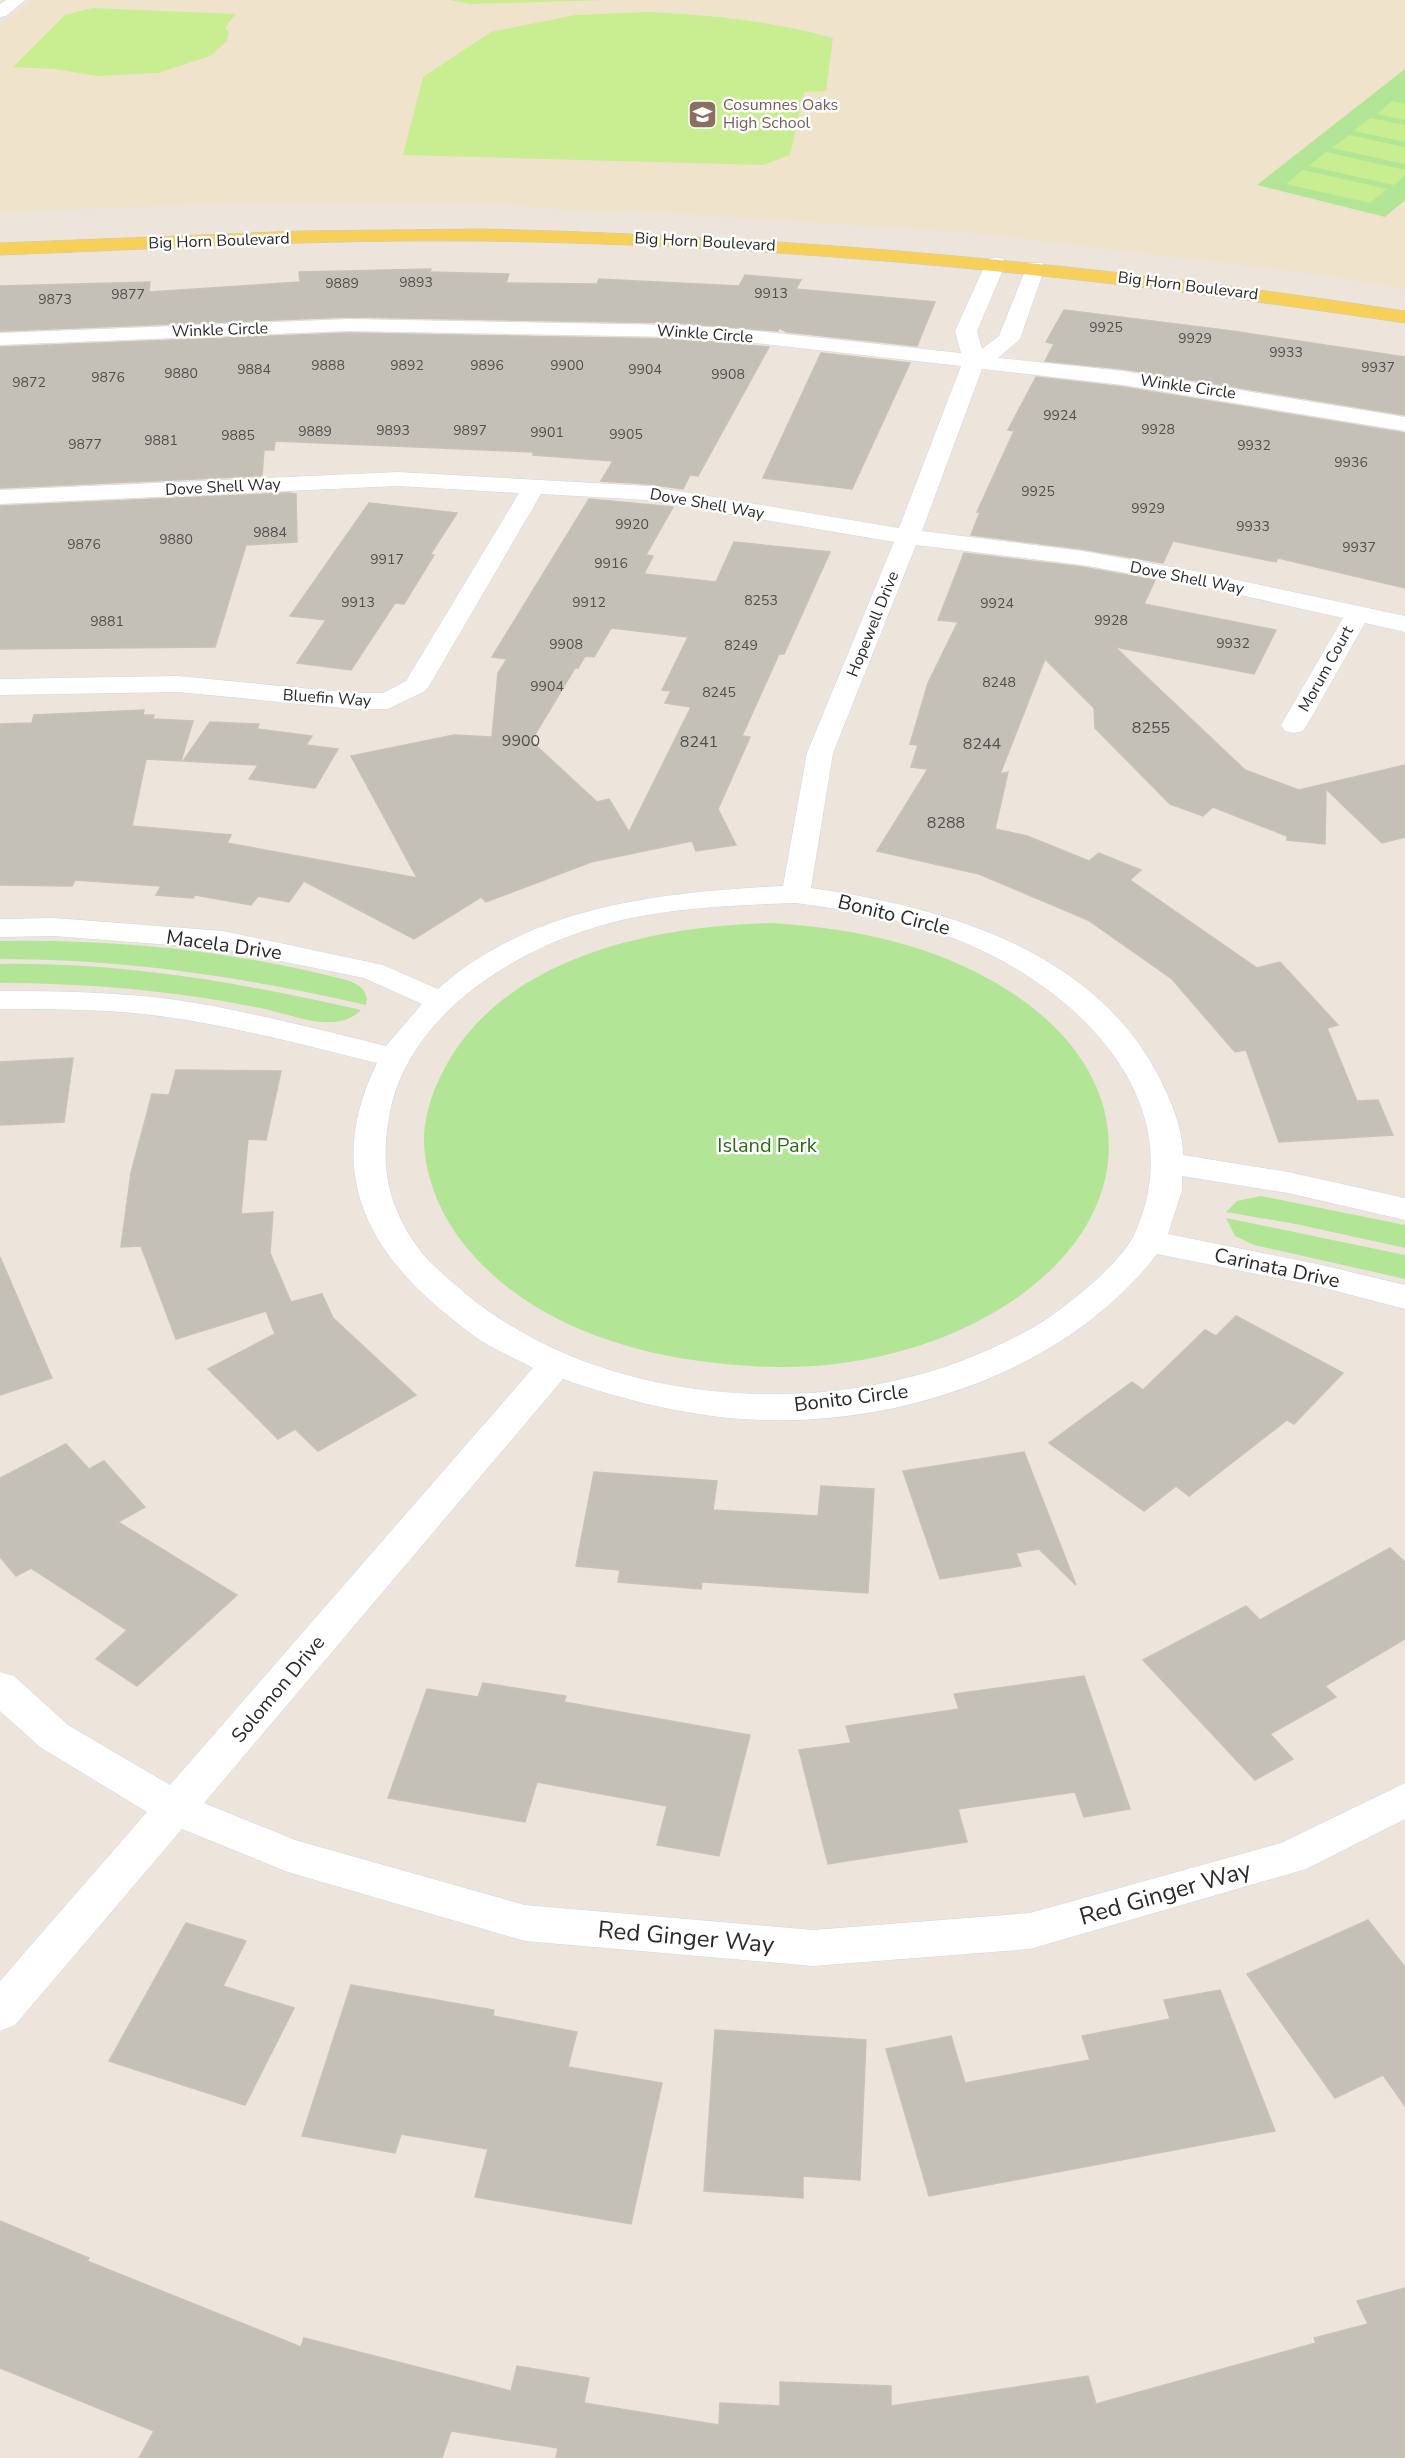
<svg xmlns="http://www.w3.org/2000/svg" width="1405" height="2458" viewBox="0 0 1405 2458" font-family="'Nunito Sans',sans-serif">
<style>
.education{fill:#efe3cb}
.green{fill:#b2e696}
.pitch{fill:#c8ee91}
.building{fill:#c4c0b7;stroke:#c9c2b5;stroke-width:1.5;fill-rule:evenodd}
.lines{fill:none;stroke-linecap:round;stroke-linejoin:round}
.minor-casing{stroke:#d1d5e4;stroke-width:1}
.major-casing{stroke:#c8c8c8;stroke-width:1}
.minor{fill:#fff;fill-rule:evenodd}
.major{fill:#f6d058;fill-rule:evenodd}
.labels{text-anchor:middle;dominant-baseline:central;stroke-width:5;stroke-linejoin:round;paint-order:stroke}
.far-number-label{font-size:14px;fill:#50504d}
.far-education-label{font-size:16px;fill:#785e54;stroke:#fff;text-anchor:start}
.far-street-label{font-size:16px;fill:#2a2a2a;stroke:#fff}
.number-label{font-size:16px;fill:#50504d}
.street-label{font-size:20px;fill:#2a2a2a;stroke:#fff}
.park-label{font-size:20px;fill:#296b17;stroke:#fff}
.near-street-label{font-size:24px;fill:#2a2a2a;stroke:#fff}
</style>
<rect width="100%" height="100%" fill="#ede5dc"/>
<!-- education -->
<path class="education" d="M 34,0 L 1405,0 L 1405,289 L 1313,274 L 974,233 L 635,211 L 579,211 L 479,203 L 247,203 L 0,212 L 0,24 Z"/>
<!-- green -->
<g class="green">
<path d="M 1405,69 L 1405,200 L 1385,217 L 1257,185 Z"/>
<path d="M 771,923 C 847,928 919,941 987,978 C 1147,1064 1150,1222 993,1313 C 929,1350 851,1368 777,1367 C 666,1365 541,1337 467,1248 C 442,1218 425,1180 424,1141 C 424,1111 436,1082 451,1057 C 515,953 659,926 771,923 Z"/>
<path d="M 0,941 C 117,939 237,951 350,981 C 361,986 369,992 366,1005 C 244,977 125,959 0,959 Z"/>
<path d="M 0,964 C 123,962 242,983 361,1010 C 336,1035 293,1015 265,1009 C 178,991 89,983 0,983 Z"/>
<path d="M 1261,1196 L 1405,1225 L 1405,1248 L 1296,1224 L 1226,1212 L 1237,1201 Z"/>
<path d="M 1226,1218 L 1405,1255 L 1405,1279 L 1254,1245 L 1235,1236 Z"/>
</g>
<!-- pitch -->
<g class="pitch">
<path d="M 449,0 L 606,0 L 470,4 Z"/>
<path d="M 92,8 L 236,14 L 225,27 L 229,33 L 226,42 L 210,56 L 158,73 L 98,76 L 55,69 L 13,67 L 65,15 Z"/>
<path d="M 648,12 C 712,15 771,21 833,38 L 826,91 L 804,92 L 790,155 L 763,165 L 403,155 L 423,77 L 491,32 L 576,15 Z"/>
<path d="M 1392,101 L 1405,104 L 1405,120 L 1377,114 Z"/>
<path d="M 1370,118 L 1405,125 L 1405,142 L 1354,131 Z"/>
<path d="M 1349,135 L 1405,147 L 1405,164 L 1332,148 Z"/>
<path d="M 1326,152 L 1405,170 L 1405,175 L 1394,185 L 1309,166 Z"/>
<path d="M 1303,170 L 1387,189 L 1370,203 L 1286,184 Z"/>
</g>
<!-- building -->
<g class="building">
<path d="M 431,269 L 430,272 L 509,274 L 506,283 L 597,284 L 599,279 L 739,286 L 745,275 L 801,280 L 796,289 L 935,302 L 917,346 L 787,332 L 779,328 L 778,331 L 677,323 L 349,317 L 0,331 L 0,286 L 150,282 L 149,292 L 300,282 L 299,272 Z"/>
<path d="M 1064,310 L 1232,331 L 1405,357 L 1405,415 L 1123,369 L 1045,361 L 1054,344 L 1046,342 Z"/>
<path d="M 349,333 L 677,339 L 769,347 L 698,476 L 690,475 L 683,489 L 648,484 L 601,481 L 613,461 L 533,455 L 533,452 L 275,441 L 274,450 L 264,450 L 262,476 L 0,488 L 0,347 Z"/>
<path d="M 821,353 L 910,363 L 852,489 L 763,478 Z"/>
<path d="M 1036,377 L 1123,387 L 1405,433 L 1405,588 L 1278,558 L 1276,562 L 1173,541 L 1163,563 L 1082,549 L 971,535 L 980,512 L 977,512 L 1014,431 L 1008,430 Z"/>
<path d="M 288,493 L 296,494 L 297,542 L 246,545 L 215,647 L 0,649 L 0,506 Z"/>
<path d="M 589,499 L 673,507 L 646,555 L 653,556 L 644,574 L 716,582 L 734,542 L 830,552 L 784,654 L 779,654 L 742,736 L 750,737 L 718,809 L 736,845 L 696,851 L 692,841 L 591,862 L 486,902 L 481,897 L 414,939 L 304,881 L 289,902 L 258,896 L 251,905 L 195,895 L 193,898 L 156,895 L 161,886 L 75,880 L 72,886 L 0,885 L 0,724 L 32,723 L 34,715 L 144,710 L 143,715 L 154,715 L 153,719 L 193,721 L 181,761 L 146,759 L 132,826 L 231,835 L 227,843 L 417,878 L 351,756 L 454,735 L 492,737 L 498,673 L 507,659 L 492,657 ZM 611,628 L 688,637 L 662,690 L 671,691 L 665,703 L 691,707 L 629,832 L 609,799 L 597,802 L 531,741 L 575,668 L 578,668 L 585,656 L 594,657 Z"/>
<path d="M 369,503 L 457,513 L 430,555 L 434,555 L 404,604 L 395,603 L 351,670 L 297,663 L 326,620 L 290,616 Z"/>
<path d="M 964,553 L 1082,567 L 1155,580 L 1144,604 L 1276,630 L 1254,674 L 1115,647 L 1245,770 L 1299,790 L 1405,765 L 1405,837 L 1382,843 L 1326,789 L 1325,844 L 1287,840 L 1287,836 L 1213,807 L 1203,816 L 1170,804 L 1095,728 L 1094,708 L 1045,659 L 1000,774 L 1008,772 L 995,829 L 1027,836 L 1089,861 L 1099,853 L 1141,870 L 1130,880 L 1257,968 L 1280,962 L 1338,1025 L 1327,1028 L 1357,1101 L 1378,1100 L 1393,1135 L 1279,1142 L 1246,1050 L 1235,1052 L 1172,979 L 1088,920 L 979,874 L 877,851 L 928,769 L 911,767 L 918,745 L 910,744 L 928,683 L 958,622 L 938,620 Z"/>
<path d="M 210,722 L 259,724 L 257,729 L 312,736 L 306,745 L 338,749 L 315,788 L 249,779 L 258,765 L 183,761 Z"/>
<path d="M 73,1058 L 64,1122 L 0,1125 L 0,1062 Z"/>
<path d="M 176,1070 L 281,1071 L 266,1140 L 248,1139 L 241,1214 L 273,1212 L 270,1253 L 291,1302 L 322,1294 L 333,1318 L 416,1395 L 318,1451 L 295,1429 L 278,1439 L 208,1369 L 275,1334 L 266,1311 L 176,1339 L 141,1246 L 121,1247 L 131,1173 L 152,1094 L 169,1095 Z"/>
<path d="M 0,1257 L 52,1378 L 0,1395 Z"/>
<path d="M 1236,1316 L 1343,1373 L 1294,1424 L 1287,1420 L 1189,1496 L 1176,1486 L 1144,1511 L 1049,1443 L 1132,1382 L 1143,1390 L 1205,1330 L 1216,1336 Z"/>
<path d="M 66,1444 L 89,1469 L 104,1461 L 145,1507 L 118,1522 L 237,1595 L 137,1686 L 96,1659 L 127,1630 L 31,1568 L 16,1576 L 0,1557 L 0,1478 Z"/>
<path d="M 1024,1452 L 1076,1585 L 1039,1549 L 1016,1553 L 1021,1566 L 940,1579 L 903,1471 Z"/>
<path d="M 594,1472 L 717,1481 L 713,1510 L 818,1516 L 821,1486 L 874,1489 L 868,1593 L 702,1582 L 701,1589 L 618,1582 L 620,1570 L 576,1566 Z"/>
<path d="M 1390,1548 L 1405,1562 L 1405,1639 L 1325,1686 L 1336,1697 L 1270,1734 L 1293,1759 L 1255,1780 L 1143,1660 L 1246,1606 L 1260,1620 Z"/>
<path d="M 1084,1676 L 1130,1809 L 1084,1817 L 1075,1792 L 958,1809 L 967,1842 L 828,1864 L 799,1750 L 851,1743 L 846,1726 L 959,1709 L 954,1694 Z"/>
<path d="M 483,1683 L 566,1696 L 564,1702 L 750,1735 L 719,1856 L 657,1845 L 667,1806 L 537,1782 L 525,1822 L 388,1798 L 427,1689 L 478,1697 Z"/>
<path d="M 1368,1920 L 1405,1967 L 1405,2106 L 1383,2075 L 1335,2098 L 1247,1974 Z"/>
<path d="M 186,1923 L 246,1941 L 223,1986 L 294,2008 L 245,2105 L 109,2061 Z"/>
<path d="M 351,1985 L 494,2010 L 493,2016 L 577,2032 L 568,2067 L 662,2083 L 631,2224 L 475,2197 L 488,2149 L 401,2134 L 395,2153 L 302,2136 Z"/>
<path d="M 1220,1990 L 1275,2131 L 929,2196 L 886,2049 L 951,2036 L 965,2083 L 1090,2060 L 1082,2036 L 1170,2019 L 1164,2000 Z"/>
<path d="M 715,2030 L 866,2040 L 860,2180 L 803,2176 L 803,2198 L 704,2191 Z"/>
<path d="M 0,2221 L 89,2258 L 87,2261 L 301,2347 L 304,2338 L 511,2391 L 517,2366 L 589,2378 L 584,2403 L 719,2425 L 720,2403 L 780,2406 L 780,2382 L 891,2386 L 891,2406 L 1088,2376 L 1096,2404 L 1316,2343 L 1314,2338 L 1368,2324 L 1357,2301 L 1405,2288 L 1405,2458 L 556,2458 L 558,2448 L 451,2431 L 442,2458 L 139,2458 L 154,2431 L 0,2368 Z"/>
</g>
<g class="lines">
<defs>
<g id="minor">
<path d="M 6,0 L 25,0 L 6,16 L 0,17 L 0,4 Z"/>
<path d="M 996,257 L 1003,259 L 1006,263 L 977,331 L 982,349 L 999,336 L 1028,263 L 1042,263 L 1045,267 L 1020,339 L 998,358 L 1123,371 L 1405,417 L 1405,431 L 1123,385 L 982,369 L 922,531 L 1082,551 L 1200,572 L 1405,616 L 1405,632 L 1365,623 L 1307,725 L 1303,731 L 1294,733 L 1285,731 L 1281,725 L 1343,618 L 1200,586 L 1082,565 L 916,545 L 833,753 L 811,888 C 943,907 1093,949 1159,1077 C 1171,1101 1183,1128 1183,1155 L 1288,1172 L 1405,1198 L 1405,1220 L 1288,1193 L 1182,1176 L 1182,1190 L 1168,1234 L 1317,1264 L 1405,1285 L 1405,1309 L 1317,1286 L 1157,1254 C 1058,1382 869,1437 712,1416 C 660,1409 612,1396 563,1379 L 204,1803 L 295,1840 L 525,1905 L 813,1930 L 1030,1913 L 1281,1843 L 1405,1783 L 1405,1819 L 1306,1869 L 1030,1949 L 813,1966 L 525,1941 L 288,1872 L 182,1829 L 15,2025 L 0,2031 L 0,1981 L 147,1812 L 40,1747 L 0,1711 L 0,1672 L 14,1676 L 68,1725 L 170,1785 L 533,1368 C 512,1356 487,1347 469,1332 C 373,1261 320,1179 377,1063 C 300,1044 222,1023 143,1014 C 95,1009 48,1009 0,1009 L 0,991 C 59,991 118,992 177,1000 C 248,1011 317,1029 386,1046 L 422,1004 L 364,978 L 223,949 L 54,936 L 0,937 L 0,919 L 54,918 L 223,931 L 383,965 L 438,989 C 531,905 664,892 783,886 L 807,753 L 894,542 L 648,500 L 541,494 L 429,686 L 425,691 L 388,709 L 353,709 L 178,692 L 0,695 L 0,679 L 178,676 L 353,693 L 383,693 L 406,681 L 519,493 L 398,486 L 0,504 L 0,490 L 398,472 L 648,486 L 899,528 L 961,366 L 738,341 L 677,337 L 349,331 L 0,345 L 0,333 L 349,319 L 677,325 L 738,329 L 961,353 L 955,331 L 986,263 L 989,259 ZM 796,903 C 862,912 929,923 989,954 C 1092,1005 1190,1110 1135,1233 C 1123,1260 1082,1293 1058,1311 C 1037,1327 1013,1339 988,1350 C 828,1422 604,1408 466,1294 C 448,1278 430,1265 416,1245 C 386,1201 380,1163 390,1112 C 411,1007 530,940 626,919 C 682,907 740,905 796,903 Z"/>
</g>
<path id="major" d="M 482,229 C 792,236 1098,264 1405,311 L 1405,323 C 1099,277 791,245 481,241 C 321,239 160,249 0,255 L 0,243 L 301,231 Z"/>
</defs>
<!-- minor casing -->
<use href="#minor" class="minor-casing"/>
<!-- major casing -->
<use href="#major" class="major-casing"/>
<!-- minor -->
<use href="#minor" class="minor"/>
<!-- major -->
<use href="#major" class="major"/>
</g>
<!-- icons -->
<defs>
<symbol id="school-square" viewBox="-11 -11 22 22"><rect x="-9" y="-9" width="18" height="18" rx="4" fill="#8d6e63" stroke="#fff"/><path d="M0-5L7-2L0 1L-7-2ZM-4 1L0 2.5L4 1V4Q0 6-4 4Z" fill="#fff"/></symbol>
</defs>
<g fill-rule="evenodd">
<use href="#school-square" x="686" y="98" width="33" height="33"/>
</g>
<g class="labels">
<!-- far-number labels -->
<g class="far-number-label">
<text x="416" y="282">9893</text>
<text x="342" y="283">9889</text>
<text x="771" y="293">9913</text>
<text x="128" y="294">9877</text>
<text x="55" y="299">9873</text>
<text x="1106" y="327">9925</text>
<text x="1195" y="338">9929</text>
<text x="1286" y="352">9933</text>
<text x="328" y="365">9888</text>
<text x="407" y="365">9892</text>
<text x="487" y="365">9896</text>
<text x="567" y="365">9900</text>
<text x="1378" y="367">9937</text>
<text x="254" y="369">9884</text>
<text x="645" y="369">9904</text>
<text x="181" y="373">9880</text>
<text x="728" y="374">9908</text>
<text x="108" y="377">9876</text>
<text x="29" y="382">9872</text>
<text x="1060" y="415">9924</text>
<text x="1158" y="429">9928</text>
<text x="393" y="430">9893</text>
<text x="470" y="430">9897</text>
<text x="315" y="431">9889</text>
<text x="547" y="432">9901</text>
<text x="626" y="434">9905</text>
<text x="238" y="435">9885</text>
<text x="161" y="440">9881</text>
<text x="85" y="444">9877</text>
<text x="1254" y="445">9932</text>
<text x="1351" y="462">9936</text>
<text x="1038" y="491">9925</text>
<text x="1148" y="508">9929</text>
<text x="632" y="524">9920</text>
<text x="1253" y="526">9933</text>
<text x="270" y="532">9884</text>
<text x="176" y="539">9880</text>
<text x="84" y="544">9876</text>
<text x="1359" y="547">9937</text>
<text x="387" y="559">9917</text>
<text x="611" y="563">9916</text>
<text x="761" y="600">8253</text>
<text x="358" y="602">9913</text>
<text x="589" y="602">9912</text>
<text x="997" y="603">9924</text>
<text x="1111" y="620">9928</text>
<text x="107" y="621">9881</text>
<text x="1233" y="643">9932</text>
<text x="566" y="644">9908</text>
<text x="741" y="645">8249</text>
<text x="999" y="682">8248</text>
<text x="547" y="686">9904</text>
<text x="719" y="692">8245</text>
</g>
<!-- far-education labels -->
<g class="far-education-label">
<text x="723" y="105">Cosumnes Oaks<tspan x="723" dy="18">High School</tspan></text>
</g>
<!-- far-street labels -->
<g class="far-street-label">
<text transform="translate(219 241) rotate(-2)">Big Horn Boulevard</text>
<text transform="translate(705 242) rotate(3)">Big Horn Boulevard</text>
<text transform="translate(1188 286) rotate(7)">Big Horn Boulevard</text>
<text transform="translate(220 330) rotate(-2)">Winkle Circle</text>
<text transform="translate(705 334) rotate(4)">Winkle Circle</text>
<text transform="translate(1188 387) rotate(8)">Winkle Circle</text>
<text transform="translate(223 487) rotate(-3)">Dove Shell Way</text>
<text transform="translate(707 504) rotate(10)">Dove Shell Way</text>
<text transform="translate(1187 578) rotate(11)">Dove Shell Way</text>
<text transform="translate(873 624) rotate(-68)">Hopewell Drive</text>
<text transform="translate(1326 669) rotate(-61)">Morum Court</text>
<text transform="translate(327 698) rotate(4)">Bluefin Way</text>
</g>
<!-- number labels -->
<g class="number-label">
<text x="1151" y="728">8255</text>
<text x="521" y="741">9900</text>
<text x="699" y="742">8241</text>
<text x="982" y="744">8244</text>
<text x="946" y="823">8288</text>
</g>
<!-- street labels -->
<g class="street-label">
<text transform="translate(894 915) rotate(14)">Bonito Circle</text>
<text transform="translate(224 945) rotate(8)">Macela Drive</text>
<text transform="translate(1277 1268) rotate(12)">Carinata Drive</text>
<text transform="translate(851 1398) rotate(-7)">Bonito Circle</text>
<text transform="translate(278 1689) rotate(-50)">Solomon Drive</text>
</g>
<!-- park labels -->
<g class="park-label">
<text x="767" y="1145">Island Park</text>
</g>
<!-- near-street labels -->
<g class="near-street-label">
<text transform="translate(1165 1893) rotate(-16)">Red Ginger Way</text>
<text transform="translate(686 1937) rotate(5)">Red Ginger Way</text>
</g>
</g>
</svg>
